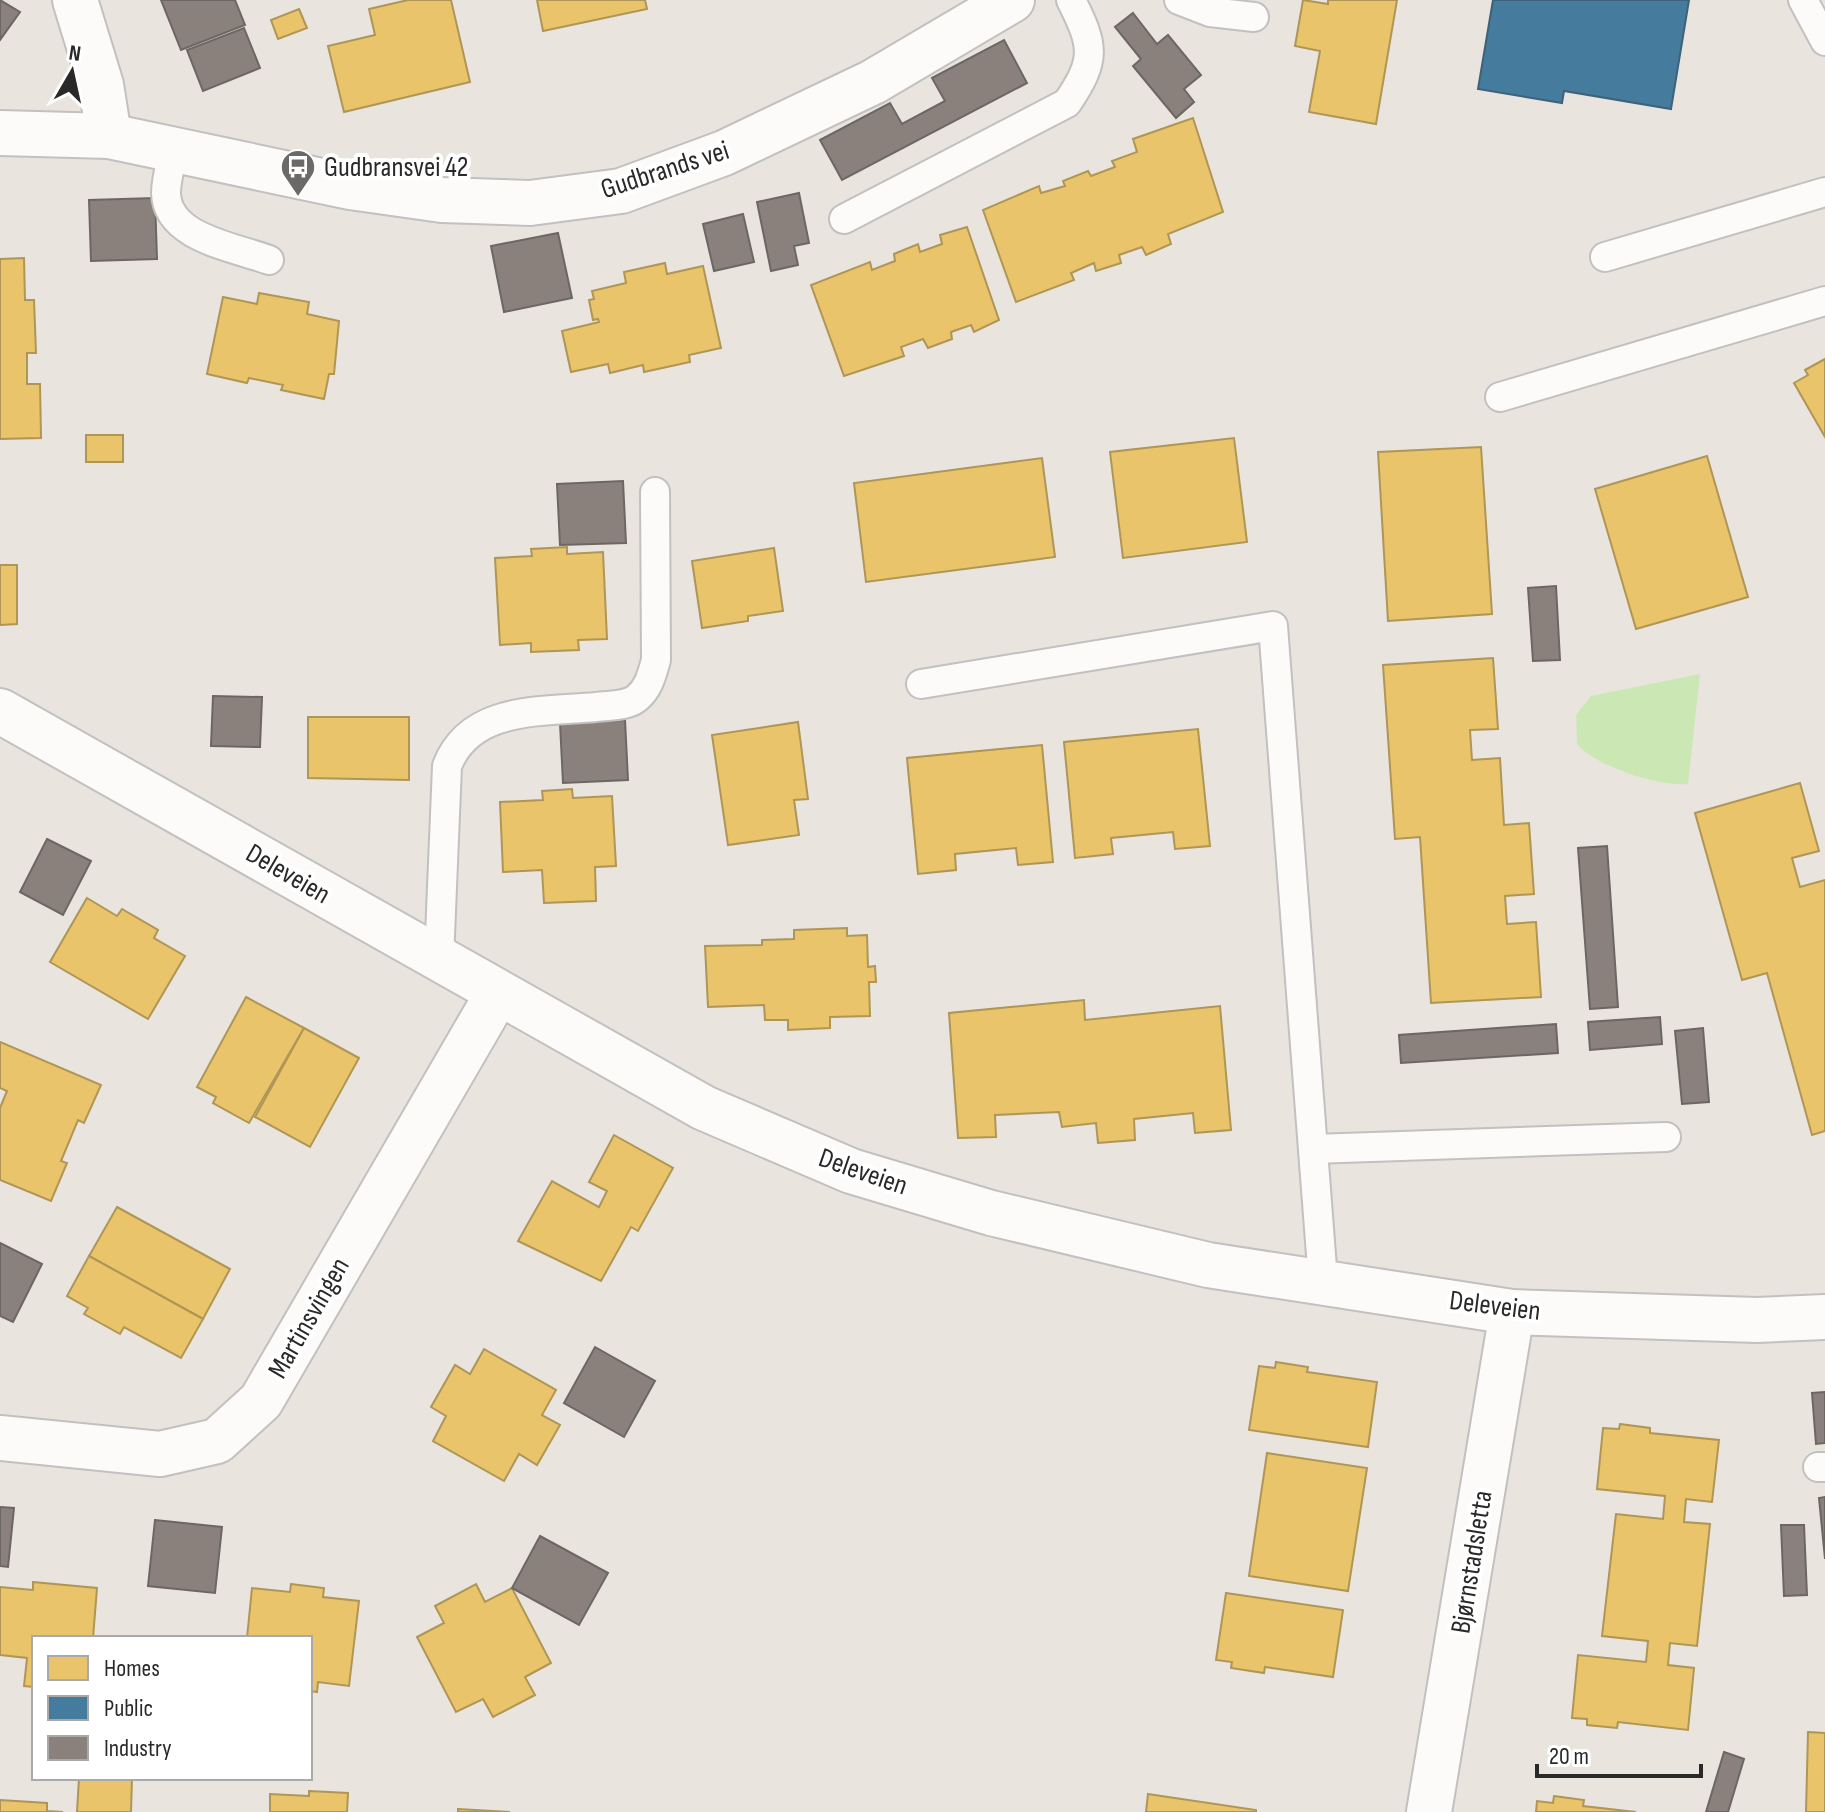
<svg xmlns="http://www.w3.org/2000/svg" width="1825" height="1812" viewBox="0 0 1825 1812" font-family="'Sofia Sans Condensed',sans-serif">
<style>
.green{fill:#cbe7b4}
.homes{fill:#e9c46a;stroke:#af9656;stroke-width:2}
.public{fill:#457b9d;stroke:#3d627a;stroke-width:2}
.industry{fill:#8a817c;stroke:#6d6763;stroke-width:2}
.lines{fill:none;stroke-linecap:round;stroke-linejoin:round}
.lane-casing{stroke:#c2c0c0;stroke-width:32}
.street-casing{stroke:#c2c0c0;stroke-width:48}
.lane{stroke:#fcfbfa;stroke-width:28}
.street{stroke:#fcfbfa;stroke-width:44}
.labels{text-anchor:middle;dominant-baseline:central;stroke-width:8;stroke-linejoin:round;paint-order:stroke}
.poi-label{font-size:28px;fill:#292929;stroke:#fff;text-anchor:start}
.street-label{font-size:28px;fill:#292929;stroke:#fff}
</style>
<rect width="100%" height="100%" fill="#e9e4de"/>
<!-- green -->
<path class="green" d="M 1700,674 L 1688,784 C 1659,787 1595,766 1577,744 L 1576,715 L 1591,696 Z"/>
<!-- homes -->
<g class="homes">
<path d="M 408,0 L 451,0 L 470,82 L 344,112 L 328,46 L 375,35 L 369,9 Z"/>
<path d="M 537,0 L 645,0 L 647,9 L 543,31 Z"/>
<path d="M 1303,0 L 1328,4 L 1328,0 L 1397,0 L 1376,124 L 1309,112 L 1320,51 L 1295,46 Z"/>
<path d="M 299,9 L 307,28 L 278,39 L 271,20 Z"/>
<path d="M 1193,118 L 1223,212 L 1168,234 L 1171,244 L 1146,255 L 1142,247 L 1119,255 L 1121,263 L 1096,271 L 1094,263 L 1071,273 L 1074,280 L 1016,302 L 983,210 L 1039,186 L 1041,193 L 1065,186 L 1063,181 L 1088,171 L 1091,176 L 1115,167 L 1112,161 L 1137,152 L 1133,139 Z"/>
<path d="M 967,227 L 999,320 L 974,332 L 971,325 L 951,332 L 952,339 L 928,348 L 923,339 L 901,347 L 904,356 L 844,376 L 811,285 L 870,262 L 872,270 L 895,261 L 894,254 L 918,244 L 920,252 L 942,244 L 940,235 Z"/>
<path d="M 24,258 L 25,300 L 34,300 L 36,353 L 27,353 L 27,384 L 40,384 L 41,438 L 0,439 L 0,259 Z"/>
<path d="M 665,263 L 667,274 L 703,266 L 721,348 L 689,355 L 690,362 L 644,372 L 643,365 L 610,373 L 608,364 L 571,372 L 562,331 L 599,322 L 598,319 L 593,320 L 589,300 L 594,299 L 592,291 L 626,283 L 624,272 Z"/>
<path d="M 259,293 L 309,302 L 307,314 L 339,321 L 334,374 L 329,374 L 324,399 L 281,390 L 283,385 L 249,378 L 247,383 L 207,374 L 223,297 L 257,304 Z"/>
<path d="M 1825,359 L 1825,437 L 1794,383 L 1808,375 L 1805,370 Z"/>
<rect x="86" y="435" width="37" height="27"/>
<path d="M 1234,438 L 1247,542 L 1123,558 L 1110,452 Z"/>
<path d="M 1481,447 L 1492,614 L 1388,621 L 1378,452 Z"/>
<path d="M 1707,456 L 1748,597 L 1636,629 L 1595,489 Z"/>
<path d="M 1042,458 L 1055,557 L 866,582 L 854,483 Z"/>
<path d="M 567,547 L 567,554 L 603,552 L 607,639 L 578,640 L 579,650 L 531,652 L 531,643 L 500,645 L 495,558 L 532,556 L 531,549 Z"/>
<path d="M 774,548 L 783,611 L 748,616 L 748,621 L 702,628 L 692,561 Z"/>
<path d="M 0,565 L 17,565 L 17,624 L 0,625 Z"/>
<path d="M 1493,658 L 1498,729 L 1470,730 L 1472,760 L 1500,758 L 1504,825 L 1529,823 L 1534,894 L 1505,896 L 1507,924 L 1536,922 L 1541,997 L 1431,1003 L 1420,837 L 1395,839 L 1383,665 Z"/>
<path d="M 308,717 L 409,717 L 409,780 L 308,778 Z"/>
<path d="M 798,722 L 808,799 L 794,800 L 799,835 L 728,845 L 712,735 Z"/>
<path d="M 1198,729 L 1210,846 L 1175,849 L 1173,832 L 1111,838 L 1113,854 L 1075,858 L 1064,742 Z"/>
<path d="M 1042,745 L 1053,862 L 1018,865 L 1016,848 L 955,854 L 956,870 L 918,874 L 907,758 Z"/>
<path d="M 1800,783 L 1819,851 L 1792,858 L 1800,887 L 1825,880 L 1825,1131 L 1812,1135 L 1767,973 L 1742,980 L 1695,813 Z"/>
<path d="M 572,789 L 573,798 L 612,796 L 616,866 L 595,867 L 596,901 L 544,903 L 542,870 L 503,872 L 500,802 L 543,800 L 542,791 Z"/>
<path d="M 87,898 L 117,916 L 122,909 L 158,930 L 154,938 L 185,956 L 148,1019 L 50,962 Z"/>
<path d="M 847,928 L 847,936 L 867,935 L 868,967 L 875,966 L 876,982 L 869,982 L 870,1016 L 830,1017 L 830,1028 L 788,1030 L 788,1020 L 765,1020 L 764,1005 L 708,1007 L 705,946 L 762,945 L 762,940 L 794,939 L 794,930 Z"/>
<path d="M 246,997 L 304,1028 L 249,1123 L 213,1103 L 216,1097 L 197,1087 Z"/>
<path d="M 1084,1000 L 1085,1020 L 1220,1006 L 1231,1130 L 1195,1133 L 1193,1113 L 1134,1119 L 1135,1140 L 1098,1143 L 1096,1123 L 1062,1127 L 1059,1112 L 995,1115 L 996,1137 L 958,1138 L 949,1013 Z"/>
<path d="M 304,1028 L 359,1058 L 310,1147 L 255,1117 Z"/>
<path d="M 0,1042 L 101,1085 L 84,1123 L 78,1120 L 61,1161 L 67,1163 L 51,1201 L 0,1180 L 0,1108 L 7,1091 L 0,1088 Z"/>
<path d="M 614,1135 L 673,1168 L 638,1231 L 631,1227 L 601,1281 L 518,1241 L 552,1181 L 599,1207 L 607,1191 L 589,1182 Z"/>
<path d="M 117,1207 L 230,1269 L 203,1319 L 89,1256 Z"/>
<path d="M 89,1256 L 203,1319 L 181,1358 L 124,1327 L 120,1334 L 84,1314 L 88,1308 L 67,1296 Z"/>
<path d="M 484,1349 L 556,1390 L 542,1415 L 560,1425 L 537,1465 L 519,1454 L 504,1481 L 433,1441 L 446,1416 L 431,1407 L 455,1365 L 470,1374 Z"/>
<path d="M 1276,1362 L 1308,1367 L 1307,1372 L 1377,1382 L 1368,1447 L 1249,1430 L 1259,1366 L 1275,1368 Z"/>
<path d="M 1620,1424 L 1650,1428 L 1650,1433 L 1719,1440 L 1712,1502 L 1686,1499 L 1684,1522 L 1710,1524 L 1697,1646 L 1670,1643 L 1668,1665 L 1694,1668 L 1688,1730 L 1618,1722 L 1617,1728 L 1587,1725 L 1587,1719 L 1572,1718 L 1578,1655 L 1646,1662 L 1648,1641 L 1602,1636 L 1616,1514 L 1663,1519 L 1665,1496 L 1597,1489 L 1603,1428 L 1619,1429 Z"/>
<path d="M 1267,1453 L 1367,1468 L 1348,1591 L 1249,1576 Z"/>
<path d="M 33,1582 L 97,1588 L 93,1638 L 34,1638 L 34,1687 L 24,1686 L 27,1658 L 0,1655 L 0,1587 L 33,1590 Z"/>
<path d="M 291,1584 L 324,1588 L 323,1597 L 359,1601 L 349,1686 L 318,1682 L 317,1692 L 310,1691 L 310,1638 L 247,1638 L 252,1588 L 290,1592 Z"/>
<path d="M 476,1584 L 485,1602 L 512,1588 L 551,1663 L 525,1677 L 535,1695 L 493,1717 L 483,1699 L 456,1712 L 417,1637 L 444,1623 L 435,1606 Z"/>
<path d="M 1226,1593 L 1343,1610 L 1333,1677 L 1265,1667 L 1264,1673 L 1231,1668 L 1232,1662 L 1216,1660 Z"/>
<path d="M 1808,1732 L 1825,1733 L 1825,1812 L 1806,1812 Z"/>
<path d="M 79,1778 L 132,1778 L 131,1812 L 77,1812 Z"/>
<path d="M 309,1791 L 348,1793 L 347,1812 L 270,1812 L 270,1794 L 309,1796 Z"/>
<path d="M 1148,1794 L 1256,1810 L 1256,1812 L 1146,1812 Z"/>
<path d="M 1554,1796 L 1584,1800 L 1583,1806 L 1636,1812 L 1536,1812 L 1537,1801 L 1553,1803 Z"/>
<path d="M 0,1800 L 47,1803 L 47,1811 L 63,1812 L 0,1812 Z"/>
<path d="M 458,1809 L 510,1812 L 458,1812 Z"/>
</g>
<!-- public -->
<path class="public" d="M 1493,0 L 1689,0 L 1671,109 L 1564,91 L 1562,103 L 1478,89 Z"/>
<!-- industry -->
<g class="industry">
<path d="M 0,0 L 20,12 L 0,40 Z"/>
<path d="M 161,0 L 235,0 L 245,25 L 181,50 Z"/>
<path d="M 1133,13 L 1157,44 L 1168,35 L 1201,75 L 1184,89 L 1194,102 L 1176,118 L 1133,66 L 1141,59 L 1115,27 Z"/>
<path d="M 244,28 L 260,68 L 203,91 L 187,50 Z"/>
<path d="M 1004,40 L 1027,83 L 842,180 L 820,140 L 890,103 L 902,124 L 945,101 L 932,78 Z"/>
<path d="M 799,193 L 809,243 L 794,246 L 798,265 L 771,271 L 757,202 Z"/>
<path d="M 155,198 L 157,259 L 91,261 L 89,200 Z"/>
<path d="M 743,214 L 754,262 L 714,271 L 703,224 Z"/>
<path d="M 558,233 L 572,298 L 504,312 L 491,246 Z"/>
<path d="M 623,481 L 626,543 L 560,545 L 557,484 Z"/>
<path d="M 1556,586 L 1560,660 L 1533,661 L 1528,588 Z"/>
<path d="M 213,696 L 262,697 L 260,747 L 211,746 Z"/>
<path d="M 625,720 L 628,780 L 563,783 L 560,723 Z"/>
<path d="M 47,839 L 91,861 L 63,915 L 20,892 Z"/>
<path d="M 1607,846 L 1618,1007 L 1590,1009 L 1578,848 Z"/>
<path d="M 1660,1017 L 1662,1044 L 1590,1050 L 1588,1022 Z"/>
<path d="M 1556,1024 L 1558,1053 L 1401,1063 L 1399,1035 Z"/>
<path d="M 1703,1028 L 1709,1102 L 1682,1104 L 1675,1031 Z"/>
<path d="M 0,1243 L 42,1264 L 13,1322 L 0,1316 Z"/>
<path d="M 595,1347 L 655,1381 L 624,1437 L 564,1403 Z"/>
<path d="M 1825,1392 L 1825,1443 L 1816,1444 L 1812,1393 Z"/>
<path d="M 1825,1497 L 1825,1559 L 1819,1498 Z"/>
<path d="M 0,1507 L 14,1508 L 8,1567 L 0,1566 Z"/>
<path d="M 155,1520 L 222,1527 L 215,1593 L 148,1586 Z"/>
<path d="M 1781,1525 L 1804,1525 L 1807,1595 L 1784,1596 Z"/>
<path d="M 540,1536 L 608,1573 L 579,1625 L 512,1588 Z"/>
<path d="M 1724,1752 L 1744,1759 L 1728,1812 L 1706,1812 Z"/>
</g>
<g class="lines">
<defs>
<g id="lane">
<path d="M 1179,0 L 1210,12 L 1254,17"/>
<path d="M 1803,0 L 1825,41"/>
<path d="M 174,149 C 171,163 166,179 166,193 C 167,238 234,247 269,260"/>
<path d="M 844,219 L 1067,103 C 1097,59 1094,46 1071,0"/>
<path d="M 1605,257 L 1825,192"/>
<path d="M 1500,397 L 1825,301"/>
<path d="M 921,684 L 1273,626 L 1323,1281"/>
<path d="M 439,960 L 447,766 C 470,706 541,712 596,707 C 609,705 626,707 637,698 C 649,688 652,674 656,660 L 655,492"/>
<path d="M 1313,1149 L 1666,1137"/>
<path d="M 1818,1467 L 1825,1467"/>
</g>
<g id="street">
<path d="M 75,0 L 101,85 L 109,136"/>
<path d="M 0,133 L 109,136 L 350,187 L 442,200 L 530,203 L 621,191 L 724,153 L 873,82 L 1012,0"/>
<path d="M 0,711 L 704,1108 L 851,1171 L 991,1213 L 1208,1265 L 1512,1312 L 1757,1320 L 1825,1317"/>
<path d="M 0,1438 L 160,1454 L 217,1441 L 261,1401 L 498,993"/>
<path d="M 1429,1812 L 1512,1312"/>
</g>
</defs>
<!-- lane casing -->
<use href="#lane" class="lane-casing"/>
<!-- street casing -->
<use href="#street" class="street-casing"/>
<!-- lane -->
<use href="#lane" class="lane"/>
<!-- street -->
<use href="#street" class="street"/>
</g>
<!-- icons -->
<defs>
<symbol id="bus-pin" viewBox="-11 -11 22 30"><path d="M0 17L-7.5 6A9.5 9.5 0 1 1 7.5 6Z" fill="#6c6a68" stroke="#fff"/><path d="M-5-6H5V4H4V6H2V4H-2V6H-4V4H-5ZM-3.5-4V0h7V-4ZM-3.5 1.2v1.5H-2V1.2ZM2 1.2v1.5H3.5V1.2Z" fill="#fff"/></symbol>
</defs>
<g fill-rule="evenodd">
<use href="#bus-pin" x="278" y="147" width="40" height="54"/>
</g>
<g class="labels">
<!-- poi labels -->
<g class="poi-label">
<text x="324" y="167">Gudbransvei 42</text>
</g>
<!-- street labels -->
<g class="street-label">
<text transform="translate(665 170) rotate(-18)">Gudbrands vei</text>
<text transform="translate(288 874) rotate(30)">Deleveien</text>
<text transform="translate(863 1172) rotate(19)">Deleveien</text>
<text transform="translate(1495 1306) rotate(7)">Deleveien</text>
<text transform="translate(309 1318) rotate(-60)">Martinsvingen</text>
<text transform="translate(1472 1562) rotate(-81)">Bjørnstadsletta</text>
</g>
</g>
<!-- legend -->
<rect x="32" y="1636" width="280" height="144" fill="#ffffff" stroke="#a9a9a9" stroke-width="2"/>
<rect x="48" y="1656" width="40" height="24" fill="#e9c46a" stroke="#a9a9a9" stroke-width="2"/>
<text x="104" y="1676" font-size="24" fill="#292929">Homes</text>
<rect x="48" y="1696" width="40" height="24" fill="#457b9d" stroke="#a9a9a9" stroke-width="2"/>
<text x="104" y="1716" font-size="24" fill="#292929">Public</text>
<rect x="48" y="1736" width="40" height="24" fill="#8a817c" stroke="#a9a9a9" stroke-width="2"/>
<text x="104" y="1756" font-size="24" fill="#292929">Industry</text>
<!-- north arrow -->
<g transform="translate(72 72) rotate(9)" stroke="#ffffff" stroke-width="6" paint-order="stroke">
<path d="M0-6L14 30L0 20L-14 30Z" fill="#292929"/>
<text y="-12" font-size="22" font-weight="bold" text-anchor="middle" fill="#292929">N</text>
</g>
<!-- scale -->
<path d="M1537 1764v12h164v-12" fill="none" stroke="#292929" stroke-width="4"/>
<text x="1549" y="1764" font-size="24" fill="#292929" stroke="#ffffff" stroke-width="6" paint-order="stroke">20 m</text>
</svg>
